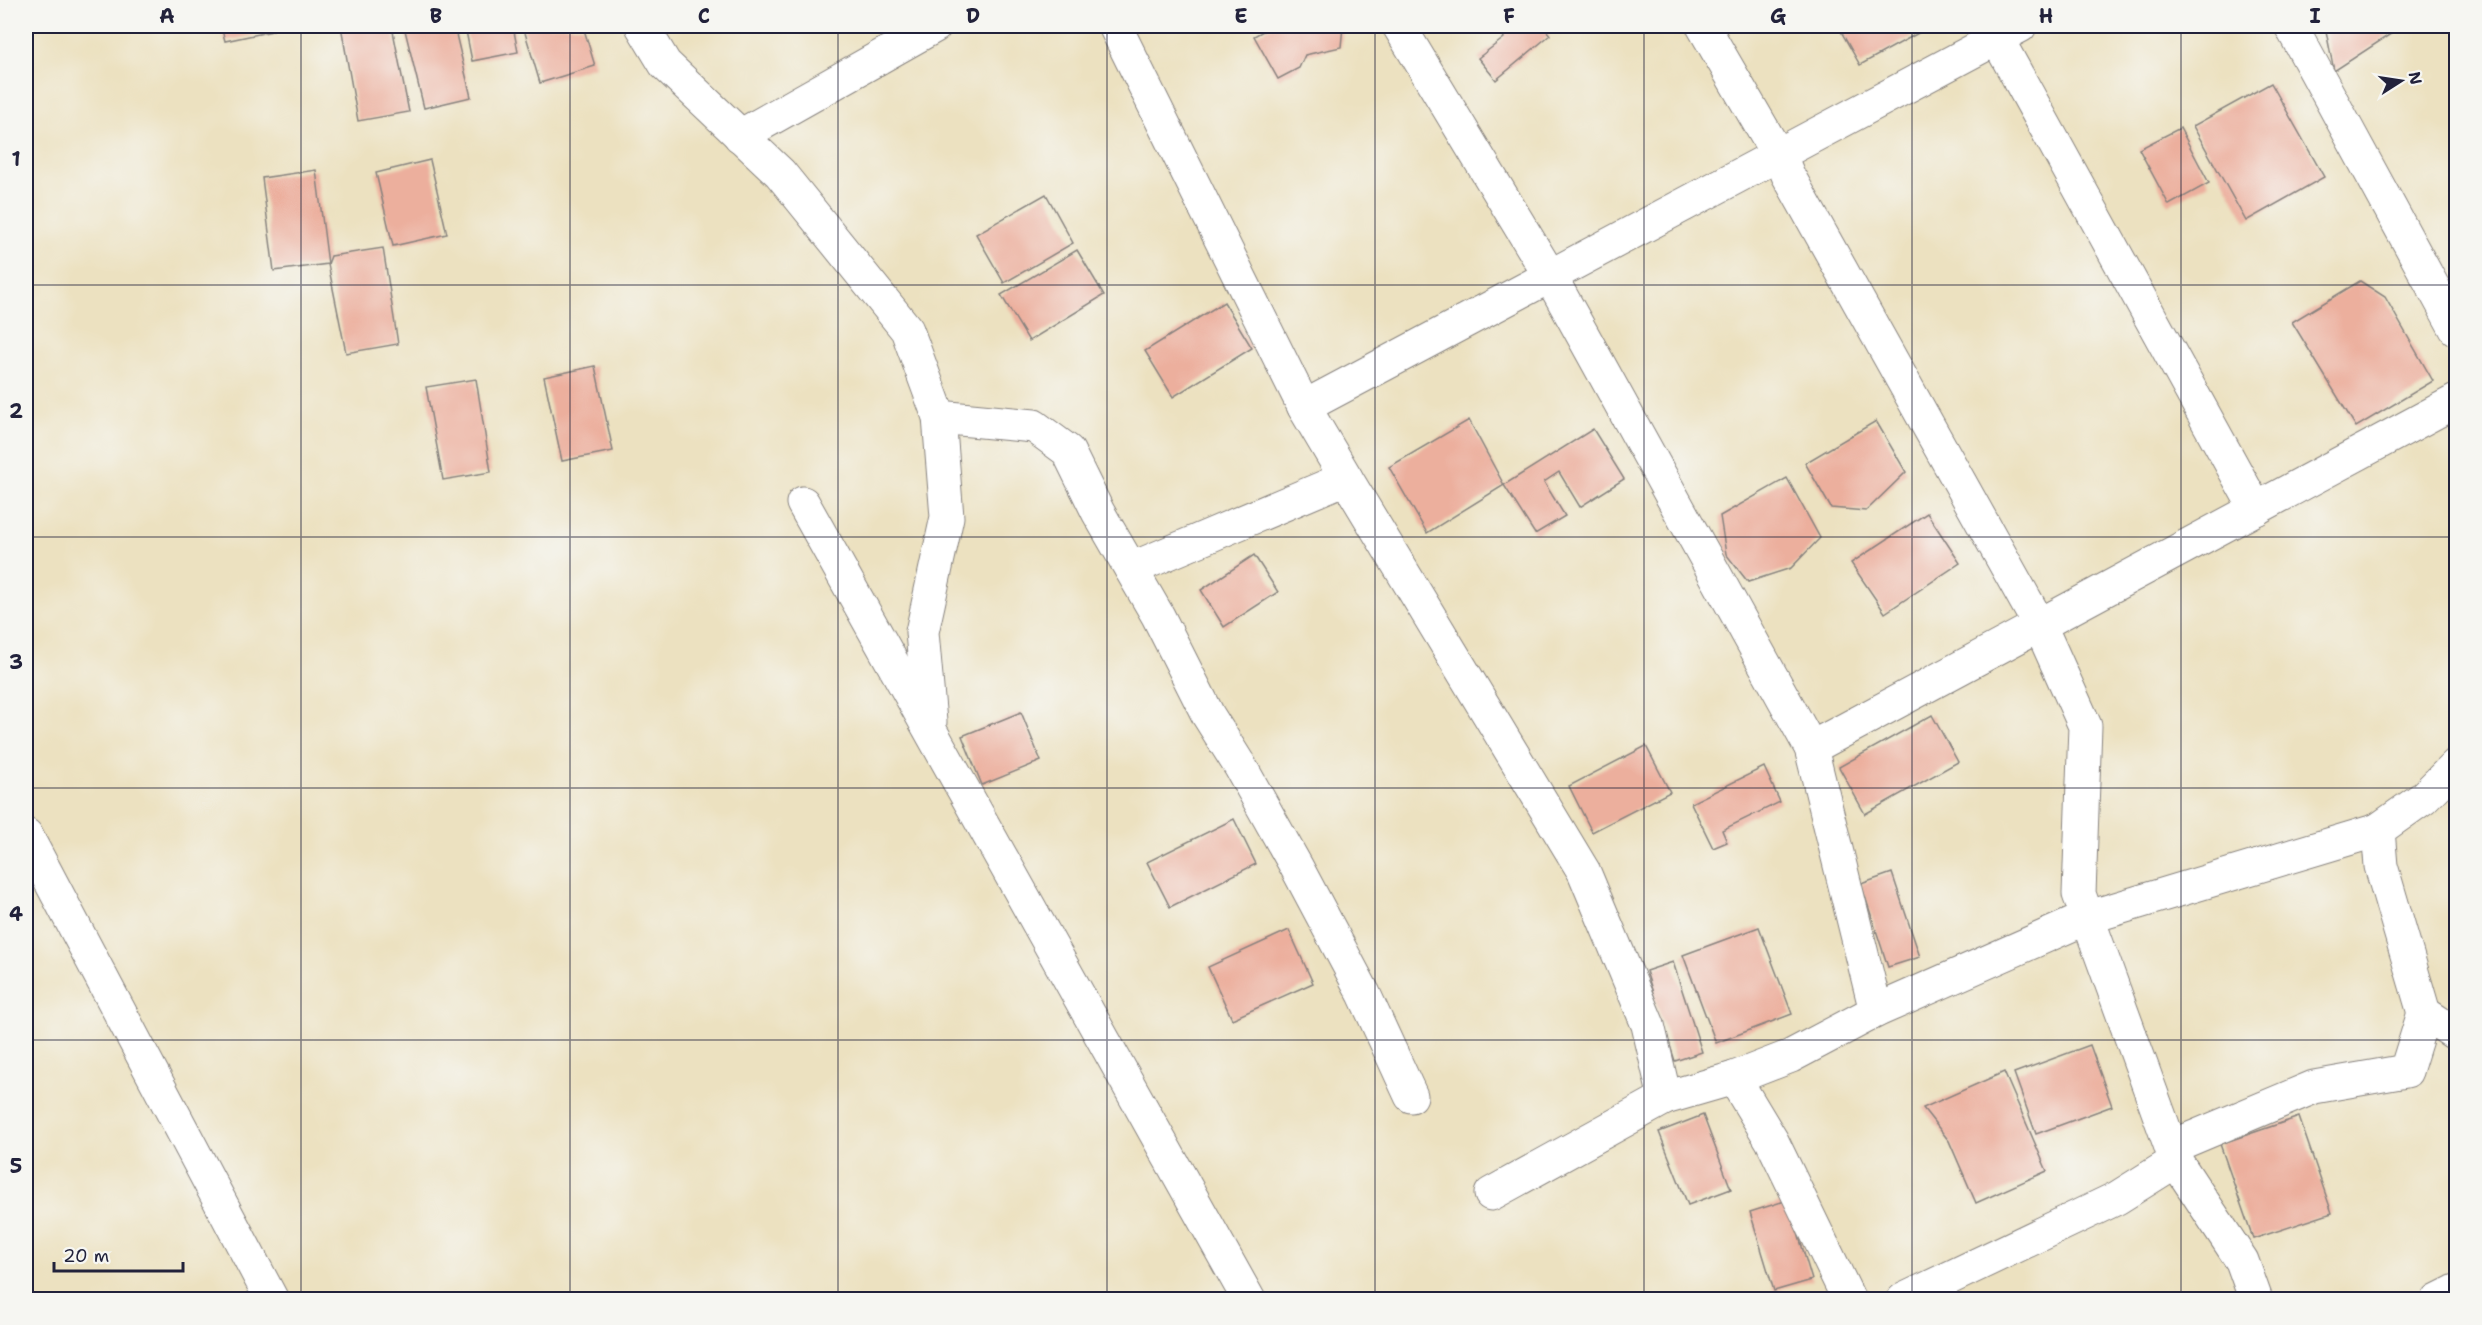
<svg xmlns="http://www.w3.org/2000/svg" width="2482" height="1325" viewBox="0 0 2482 1325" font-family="'Shantell Sans',sans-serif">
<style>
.building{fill:#ecaf9d}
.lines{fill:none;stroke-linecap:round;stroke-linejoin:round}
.minor-casing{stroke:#87827e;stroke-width:35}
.major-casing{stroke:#87827e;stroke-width:35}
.minor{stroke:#fff;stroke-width:33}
.major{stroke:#fff;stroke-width:33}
.grid{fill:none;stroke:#22223b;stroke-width:1.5;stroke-opacity:0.55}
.neatline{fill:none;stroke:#22223b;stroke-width:2}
.grid-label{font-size:20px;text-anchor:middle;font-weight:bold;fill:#22223b}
</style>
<rect width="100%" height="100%" fill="#f6f6f2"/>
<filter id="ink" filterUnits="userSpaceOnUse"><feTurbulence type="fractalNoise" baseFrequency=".0167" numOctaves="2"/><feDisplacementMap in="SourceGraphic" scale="12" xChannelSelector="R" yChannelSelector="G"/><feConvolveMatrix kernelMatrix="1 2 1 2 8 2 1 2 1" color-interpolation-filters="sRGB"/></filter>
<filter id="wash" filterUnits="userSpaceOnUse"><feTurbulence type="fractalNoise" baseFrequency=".008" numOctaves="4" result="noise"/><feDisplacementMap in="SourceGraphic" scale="24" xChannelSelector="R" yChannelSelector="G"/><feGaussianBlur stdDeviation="1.35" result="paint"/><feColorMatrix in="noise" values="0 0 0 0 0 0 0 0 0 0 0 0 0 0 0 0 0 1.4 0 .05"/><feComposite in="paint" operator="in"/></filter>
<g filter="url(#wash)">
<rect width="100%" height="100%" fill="#ece1c0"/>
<g id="blocks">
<!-- building -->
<g class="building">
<path d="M 221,26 L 272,26 L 273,31 L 225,41 Z"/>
<path d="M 341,26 L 392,26 L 409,112 L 358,121 Z"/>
<path d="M 404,26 L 454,26 L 471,97 L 424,108 Z"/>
<path d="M 465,26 L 513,26 L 518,52 L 472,61 Z"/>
<path d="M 523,26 L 583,26 L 595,66 L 540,83 Z"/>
<path d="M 1272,26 L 1343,26 L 1341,47 L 1305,55 L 1299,68 L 1278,79 L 1254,36 Z"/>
<path d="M 1501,26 L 1543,26 L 1550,35 L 1496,80 L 1478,58 L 1504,38 Z"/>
<path d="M 1838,26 L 1922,26 L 1922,31 L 1860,65 Z"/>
<path d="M 2335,26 L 2403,26 L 2334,71 L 2326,31 Z"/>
<path d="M 2271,83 L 2324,177 L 2246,221 L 2193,126 Z"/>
<path d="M 2180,128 L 2209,183 L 2169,205 L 2139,149 Z"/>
<path d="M 430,160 L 447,234 L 393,246 L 376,173 Z"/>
<path d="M 316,170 L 328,264 L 274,271 L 262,178 Z"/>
<path d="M 1046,194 L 1073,243 L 1004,283 L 976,234 Z"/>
<path d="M 383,248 L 398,344 L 346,353 L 328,264 L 331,256 Z"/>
<path d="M 1077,250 L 1104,295 L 1029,341 L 1001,295 Z"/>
<path d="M 2360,281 L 2385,297 L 2433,381 L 2356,427 L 2292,322 Z"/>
<path d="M 1224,302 L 1252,348 L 1173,397 L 1145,351 Z"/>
<path d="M 595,366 L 613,451 L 562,461 L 544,377 Z"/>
<path d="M 476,379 L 491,472 L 443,480 L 426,387 Z"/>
<path d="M 1469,420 L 1504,485 L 1593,429 L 1624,479 L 1580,507 L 1559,472 L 1544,482 L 1565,516 L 1535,534 L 1504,485 L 1427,533 L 1389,467 Z"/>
<path d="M 1876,421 L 1906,472 L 1866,511 L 1831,508 L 1805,463 Z"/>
<path d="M 1787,478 L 1820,538 L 1791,568 L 1748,582 L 1726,554 L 1720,516 Z"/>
<path d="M 1927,513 L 1960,563 L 1885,613 L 1851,563 Z"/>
<path d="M 1254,555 L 1278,592 L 1224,627 L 1201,590 Z"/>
<path d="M 1021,712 L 1041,761 L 982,785 L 962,736 Z"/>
<path d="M 1932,715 L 1958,762 L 1865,814 L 1839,767 Z"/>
<path d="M 1646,746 L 1670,792 L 1592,832 L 1569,786 Z"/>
<path d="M 1764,767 L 1780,802 L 1722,830 L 1727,842 L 1713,848 L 1691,803 Z"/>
<path d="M 1234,819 L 1256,864 L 1170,907 L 1147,862 Z"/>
<path d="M 1892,873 L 1920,957 L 1888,967 L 1861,884 Z"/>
<path d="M 1759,927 L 1792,1014 L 1716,1043 L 1683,955 Z"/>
<path d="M 1289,930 L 1313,983 L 1232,1019 L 1208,967 Z"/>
<path d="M 1673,962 L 1702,1052 L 1675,1061 L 1646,971 Z"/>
<path d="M 2090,1045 L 2112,1106 L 2036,1134 L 2014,1073 Z"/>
<path d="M 2004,1072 L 2047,1171 L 1976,1203 L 1949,1141 L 1923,1108 Z"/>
<path d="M 1703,1115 L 1731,1189 L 1688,1205 L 1659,1132 Z"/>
<path d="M 2299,1117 L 2332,1213 L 2253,1239 L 2220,1144 Z"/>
<path d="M 1788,1200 L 1812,1280 L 1774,1291 L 1750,1212 Z"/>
</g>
</g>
</g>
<g filter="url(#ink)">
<use href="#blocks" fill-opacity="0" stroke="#87827e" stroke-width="1.5"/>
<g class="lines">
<defs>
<g id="minor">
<path d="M 642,26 L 665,64 L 780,173 L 907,330 L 939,417 L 947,517 L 922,632 L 930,722"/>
<path d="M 1115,26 L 1304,407"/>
<path d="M 1399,26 L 1550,276 L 1811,748 L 1876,1011"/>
<path d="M 1703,26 L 1776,152 L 1779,153 L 1788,175 L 2040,626 L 2085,726 L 2079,894 L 2176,1161 L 2242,1261 L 2256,1300"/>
<path d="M 1990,26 L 2256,509"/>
<path d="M 2291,26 L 2456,329"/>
<path d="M 740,136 L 935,26"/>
<path d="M 939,417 L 1034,426 L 1068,451 L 1098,512 L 1158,616 L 1208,715 L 1240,766 L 1296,866 L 1364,994 L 1411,1096"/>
<path d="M 1346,478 L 1584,872 L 1648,1025 L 1665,1098"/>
<path d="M 803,503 L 1249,1300"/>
<path d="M 1131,569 L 1346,478 L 1304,407 L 2020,26"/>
<path d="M 1811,748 L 2456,401"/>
<path d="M 26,835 L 272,1300"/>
<path d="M 2424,1013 L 2381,866 L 2378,830 L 2423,798 L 2456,765"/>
<path d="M 1734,1078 L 1772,1141 L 1849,1300"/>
<path d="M 2171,1147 L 2314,1087 L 2406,1071 L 2424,1013 L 2456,1034"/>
<path d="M 1491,1194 L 1665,1098 L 1734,1078 L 1791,1056 L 1876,1011 L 2089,917 L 2378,830"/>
<path d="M 1903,1300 L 2117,1198 L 2176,1161"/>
</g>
<path id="major" d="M 2438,1300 L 2456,1291"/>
</defs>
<!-- minor casing -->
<use href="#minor" class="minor-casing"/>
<!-- major casing -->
<use href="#major" class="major-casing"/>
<!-- minor -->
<use href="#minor" class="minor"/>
<!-- major -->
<use href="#major" class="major"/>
</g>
</g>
<!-- grid -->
<path class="grid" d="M 301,26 L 301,1300M 570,26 L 570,1300M 838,26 L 838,1300M 1107,26 L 1107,1300M 1375,26 L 1375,1300M 1644,26 L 1644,1300M 1912,26 L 1912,1300M 2181,26 L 2181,1300M 26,285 L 2456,285M 26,537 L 2456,537M 26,788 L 2456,788M 26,1040 L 2456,1040"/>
<!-- margin -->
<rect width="2482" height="1325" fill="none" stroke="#f6f6f2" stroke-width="66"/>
<!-- north arrow -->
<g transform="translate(2401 81) rotate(78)" stroke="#f6f6f2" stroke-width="4.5" paint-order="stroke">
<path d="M0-4.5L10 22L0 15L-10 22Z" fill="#22223b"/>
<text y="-9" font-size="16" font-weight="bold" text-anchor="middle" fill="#22223b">N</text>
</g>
<!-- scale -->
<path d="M54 1262v9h129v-9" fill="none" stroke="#22223b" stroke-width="3"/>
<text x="63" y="1262" font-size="18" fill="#22223b" stroke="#f6f6f2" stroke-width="4.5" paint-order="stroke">20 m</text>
<rect x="33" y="33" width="2416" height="1259" class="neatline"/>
<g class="grid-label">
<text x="167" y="23">A</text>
<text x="436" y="23">B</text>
<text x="704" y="23">C</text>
<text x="973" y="23">D</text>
<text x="1241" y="23">E</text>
<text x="1509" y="23">F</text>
<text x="1778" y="23">G</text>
<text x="2046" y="23">H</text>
<text x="2315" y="23">I</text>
<text x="16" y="166">1</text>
<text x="16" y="418">2</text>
<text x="16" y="669">3</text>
<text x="16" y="921">4</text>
<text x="16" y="1173">5</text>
</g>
</svg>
